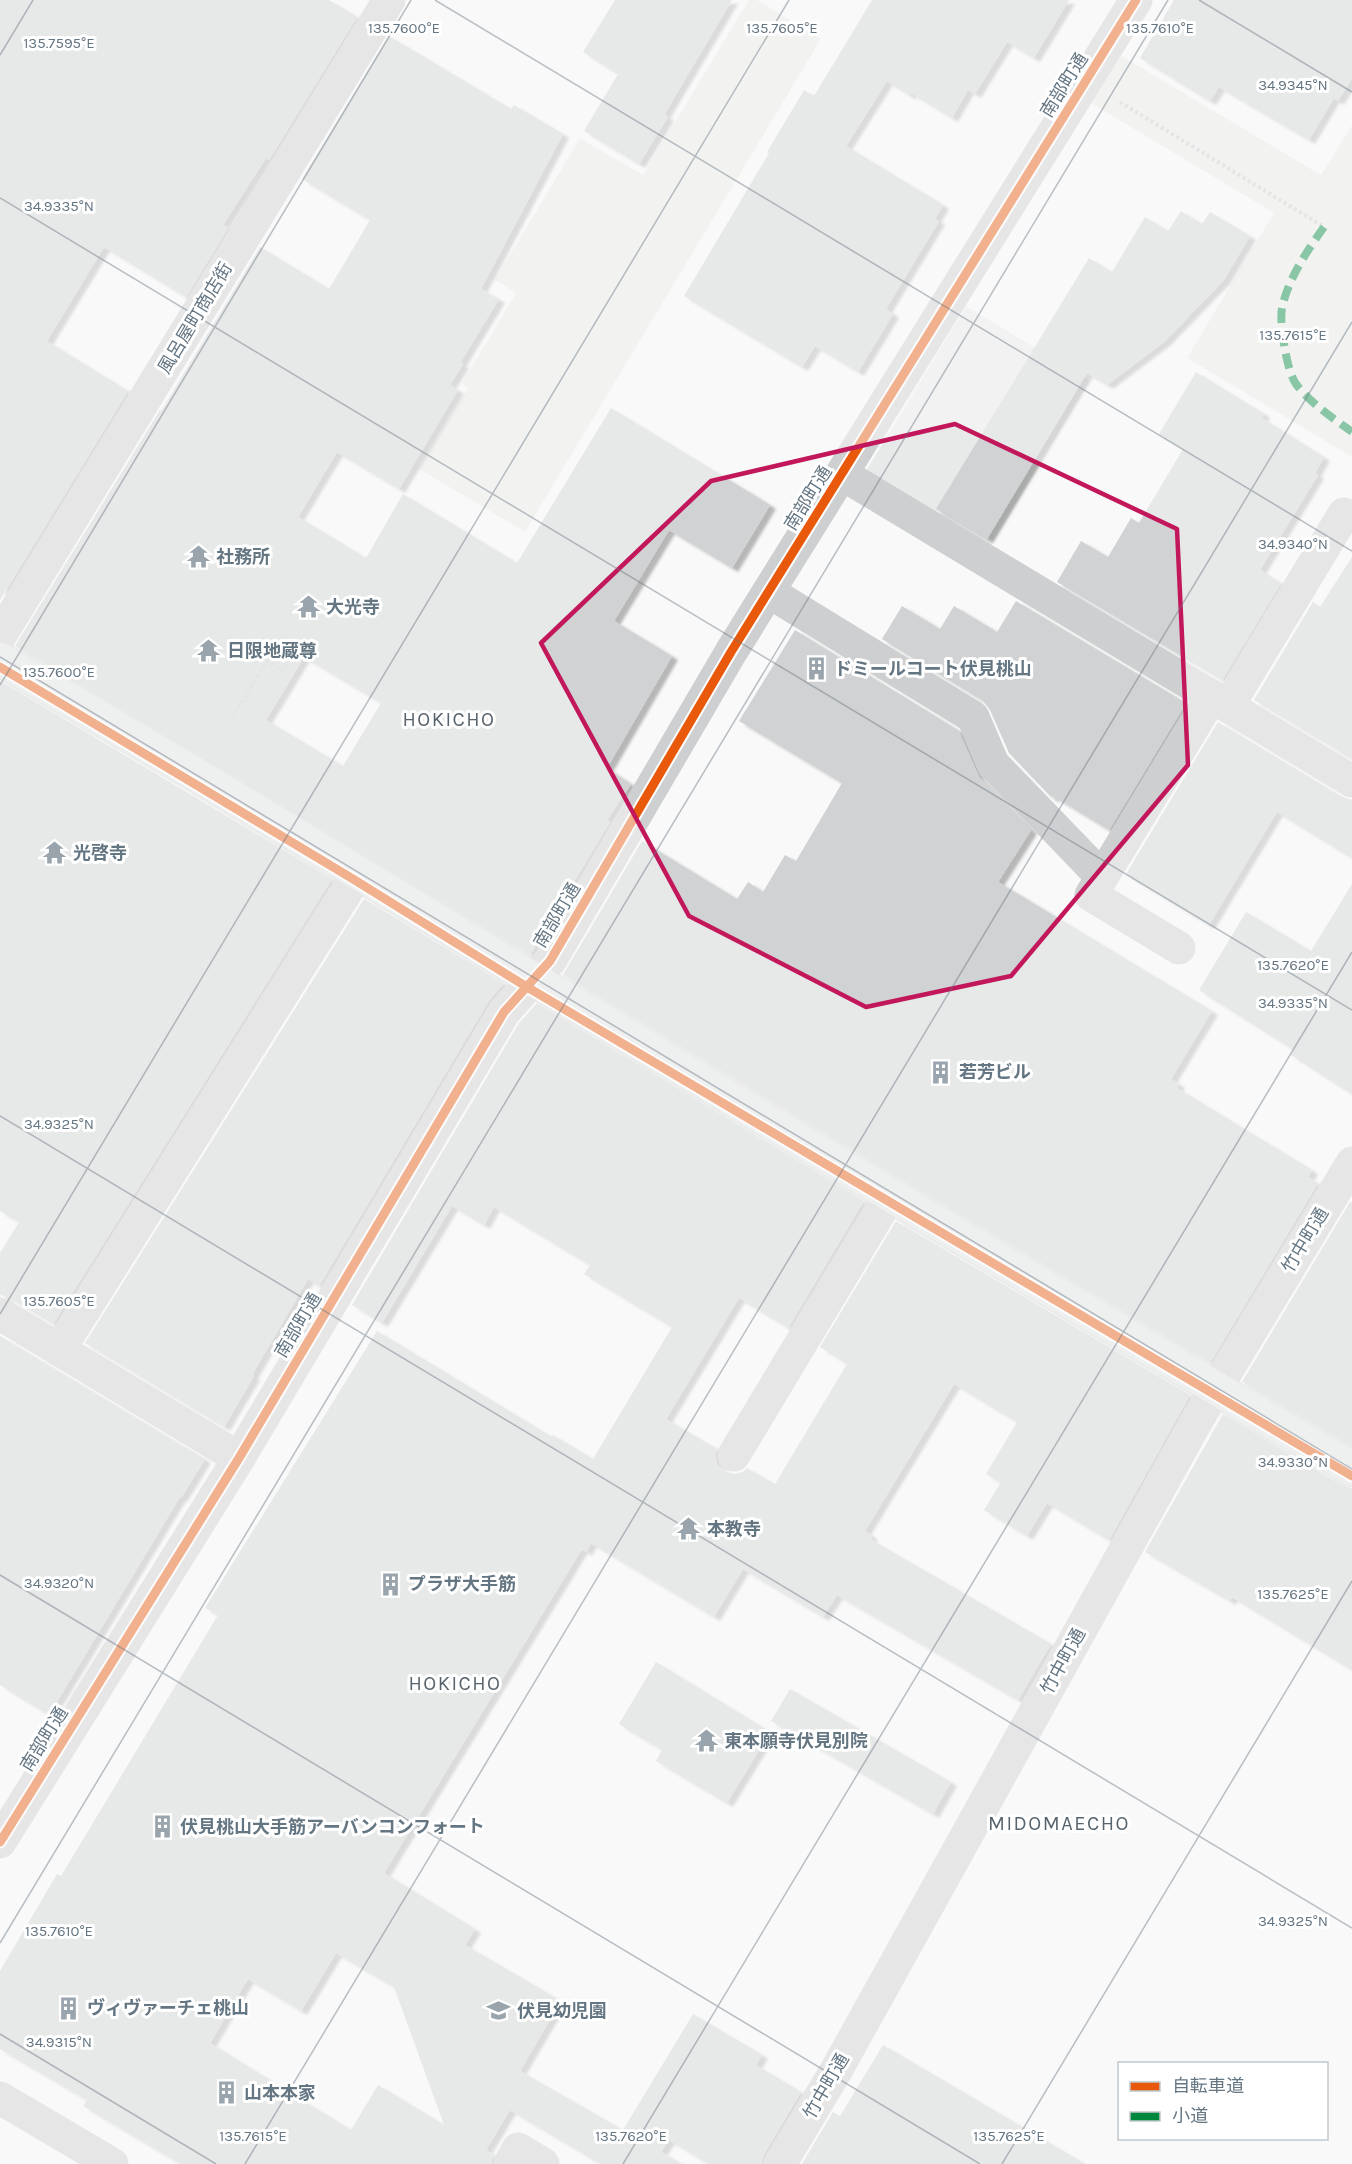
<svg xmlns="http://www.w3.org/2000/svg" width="1352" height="2164" viewBox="0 0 1352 2164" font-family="Karla,'Noto Sans JP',sans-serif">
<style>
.built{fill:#e8e9e9}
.green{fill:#e8ebe6}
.building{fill:#d0d2d3;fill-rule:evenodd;filter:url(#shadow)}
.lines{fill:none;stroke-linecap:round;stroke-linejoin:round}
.major-casing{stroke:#d5d6d7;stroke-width:36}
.path{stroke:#cbcccd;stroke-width:4;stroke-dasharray:3 3;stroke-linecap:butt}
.minor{stroke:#cecfd0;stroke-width:33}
.major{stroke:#e1e2e2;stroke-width:33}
.quiet{stroke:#00873e;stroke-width:8;stroke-dasharray:15 8;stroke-linecap:butt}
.cycleway-casing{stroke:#fff;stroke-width:13}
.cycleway{stroke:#e8590c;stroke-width:9}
.marked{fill:none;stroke:#c2185b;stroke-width:4.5;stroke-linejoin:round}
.ticks{fill:none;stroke:#657683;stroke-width:1.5;stroke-opacity:0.45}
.labels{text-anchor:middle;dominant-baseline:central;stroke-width:6;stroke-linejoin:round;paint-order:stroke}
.street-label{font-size:18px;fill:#657683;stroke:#fff}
.poi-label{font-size:18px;font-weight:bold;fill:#657683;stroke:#fff;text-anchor:start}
.neighbourhood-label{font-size:20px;letter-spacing:1.5px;fill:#57646e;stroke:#fff}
.ticks-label{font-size:15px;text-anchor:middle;fill:#657683;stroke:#fff;stroke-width:6;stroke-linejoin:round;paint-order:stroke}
</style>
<defs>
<filter id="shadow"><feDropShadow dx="6" dy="4" stdDeviation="1.5" flood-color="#0004"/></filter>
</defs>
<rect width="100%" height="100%" fill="#f9f9f9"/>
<!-- built -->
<path class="built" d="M 966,306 L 1090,381 L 988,551 L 863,476 Z"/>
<!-- green -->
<g class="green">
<path d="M 749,0 L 757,0 L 821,39 L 525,532 L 419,469 L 468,388 L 462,383 L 516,293 L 495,280 L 580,138 L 643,175 Z"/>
<path d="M 1120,55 L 1321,175 L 1352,125 L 1352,457 L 1187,358 L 1274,213 L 1091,103 Z"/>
</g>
<!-- building -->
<g class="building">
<path d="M 0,0 L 329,0 L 357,17 L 269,160 L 266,158 L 223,225 L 228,228 L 186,297 L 104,247 L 47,341 L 128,391 L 0,600 Z"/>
<path d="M 615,0 L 732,0 L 664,115 L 668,117 L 639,164 L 584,131 L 618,74 L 583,52 Z"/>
<path d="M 872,0 L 1069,0 L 1034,58 L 1007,42 L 975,94 L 968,90 L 952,118 L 911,93 L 909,95 L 887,81 L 846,146 L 943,205 L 935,219 L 939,221 L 886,309 L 893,314 L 858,372 L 815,346 L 802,367 L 684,296 L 769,153 L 767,152 L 804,90 L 814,96 Z"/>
<path d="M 1174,0 L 1352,0 L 1352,78 L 1338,101 L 1334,98 L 1309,140 L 1219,87 L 1210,101 L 1140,58 Z"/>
<path d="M 389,36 L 511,109 L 514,105 L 563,134 L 481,289 L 499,299 L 460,363 L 463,364 L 450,385 L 458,390 L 399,489 L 337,452 L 298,517 L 366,558 L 403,494 L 517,563 L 611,408 L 770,505 L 732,568 L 669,530 L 614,621 L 672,656 L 607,768 L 631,784 L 607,820 L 610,822 L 530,955 L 15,646 L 160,410 L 161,411 L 260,247 L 329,289 L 370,220 L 302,179 ZM 304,657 L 381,703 L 343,766 L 266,720 Z"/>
<path d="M 1181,211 L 1202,224 L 1210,212 L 1250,236 L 1224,280 L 1164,342 L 1107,385 L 1087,373 L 987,539 L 936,509 L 1089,258 L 1112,272 L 1145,217 L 1168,231 Z"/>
<path d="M 1196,372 L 1264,414 L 1262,418 L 1324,457 L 1315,473 L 1318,475 L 1260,570 L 1281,583 L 1222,680 L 1057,582 L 1081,541 L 1108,557 L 1131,518 L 1139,523 L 1183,449 L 1159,434 Z"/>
<path d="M 1352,557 L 1352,759 L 1254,700 L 1313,602 L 1320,607 Z"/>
<path d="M 1016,601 L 1186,703 L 1109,830 L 1053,796 L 1052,798 L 1009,753 L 990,710 L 983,701 L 882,639 L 902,606 L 940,629 L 954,606 L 997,632 Z"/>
<path d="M 795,630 L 958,730 L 979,777 L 1031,830 L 998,882 L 1212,1011 L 1171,1079 L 1179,1084 L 1177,1088 L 1312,1170 L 1308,1177 L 1318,1183 L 1210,1363 L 900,1179 L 563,975 L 642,841 L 737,899 L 748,882 L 763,892 L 785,855 L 796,861 L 842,783 L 739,721 Z"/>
<path d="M 0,681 L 332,879 L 53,1324 L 10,1298 L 0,1295 L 0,1253 L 19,1222 L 0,1211 Z"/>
<path d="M 1218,722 L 1342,797 L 1352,800 L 1352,858 L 1277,812 L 1209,925 L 1126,874 Z"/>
<path d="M 1352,884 L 1352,1094 L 1291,1055 L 1294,1050 L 1199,990 L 1246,912 L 1311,951 Z"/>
<path d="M 364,899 L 504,983 L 488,1002 L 319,1286 L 308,1279 L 252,1375 L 254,1376 L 224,1427 L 85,1343 Z"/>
<path d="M 537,1003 L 864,1201 L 788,1328 L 739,1298 L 666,1419 L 717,1449 L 715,1455 L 717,1464 L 724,1471 L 734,1474 L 743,1472 L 747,1468 L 775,1484 L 847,1364 L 820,1347 L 896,1221 L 1190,1395 L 1109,1540 L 1047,1503 L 1027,1536 L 984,1510 L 1001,1482 L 986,1474 L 1017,1422 L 954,1384 L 865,1531 L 872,1536 L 870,1539 L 1051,1644 L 1018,1700 L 837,1595 L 823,1617 L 743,1569 L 714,1617 L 591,1543 L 586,1552 L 582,1549 L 384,1873 L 475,1929 L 465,1945 L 561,2001 L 520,2071 L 623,2130 L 693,2014 L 762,2055 L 756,2065 L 801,2092 L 764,2154 L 761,2164 L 709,2164 L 669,2140 L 661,2152 L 682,2164 L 601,2164 L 510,2110 L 486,2150 L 494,2155 L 491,2164 L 181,2164 L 83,2106 L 87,2100 L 0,2049 L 0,1971 L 57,1874 L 61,1876 L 218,1615 L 205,1608 L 377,1331 L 552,1437 L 553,1435 L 593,1459 L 672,1327 L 584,1274 L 590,1265 L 494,1207 L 484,1225 L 452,1206 L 382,1323 L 352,1305 L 519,1023 ZM 336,1953 L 394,1987 L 444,2125 L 378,2085 L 351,2130 L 210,2043 L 248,1979 L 301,2011 Z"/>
<path d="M 1350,1202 L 1352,1203 L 1352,1447 L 1242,1382 Z"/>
<path d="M 0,1336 L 205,1459 L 181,1498 L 180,1497 L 49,1715 L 0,1685 Z"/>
<path d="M 1223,1414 L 1342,1485 L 1352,1488 L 1352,1670 L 1232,1597 L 1230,1601 L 1145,1552 Z"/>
<path d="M 656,1662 L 770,1732 L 727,1803 L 656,1761 L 662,1750 L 619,1724 Z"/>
<path d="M 790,1689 L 951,1782 L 933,1814 L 771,1721 Z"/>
<path d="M 883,2045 L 1085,2164 L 802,2164 L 833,2112 L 840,2116 Z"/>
</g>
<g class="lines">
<defs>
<path id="major" d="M 0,659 L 198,776 L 890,1195 L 1352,1469"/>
</defs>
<!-- major casing -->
<use href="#major" class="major-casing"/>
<!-- path -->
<g class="path">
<path d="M 1120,102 L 1324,227"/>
<path d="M 232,718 L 267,661 L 282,671 L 294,652"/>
</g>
<!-- minor -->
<g class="minor">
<path d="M 842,474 L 1352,781"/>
<path d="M 769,592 L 973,717 L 993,764 L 1102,877"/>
<path d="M 0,636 L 389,0"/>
<path d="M 1228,706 L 1344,514"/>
<path d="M 1179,948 L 1091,895 L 1212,696"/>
<path d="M 0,1314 L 239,1458"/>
<path d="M 59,1350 L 358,873"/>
<path d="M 734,1455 L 890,1195"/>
<path d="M 0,1842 L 239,1458 L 504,1012 L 550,961 L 731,652 L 1136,0"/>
<path d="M 0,2098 L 112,2164"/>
<path d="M 510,2164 L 518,2149 L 543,2164"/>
<path d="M 780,2164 L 837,2069 L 1196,1422 L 1352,1163"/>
</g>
<!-- major -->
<use href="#major" class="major"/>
<!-- quiet -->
<path class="quiet" d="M 1324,227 C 1307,251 1288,279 1282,308 C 1280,321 1283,337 1285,350 C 1287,360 1290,375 1296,384 C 1311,404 1333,418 1352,432"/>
<defs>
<g id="cycleway">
<path d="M 0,667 L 353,879 L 527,987 L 1352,1476"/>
<path d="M 0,1842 L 239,1458 L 504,1012 L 550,961 L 731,652 L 1136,0"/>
</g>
</defs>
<!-- cycleway casing -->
<use href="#cycleway" class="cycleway-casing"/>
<!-- cycleway -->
<use href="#cycleway" class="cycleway"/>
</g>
<!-- marked area -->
<path d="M0 0H1352V2164H0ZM 955,424 L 1177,529 L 1188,765 L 1011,976 L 866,1007 L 689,916 L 541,643 L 711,481 Z" fill="#f9f9f9" fill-opacity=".55" fill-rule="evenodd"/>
<path class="marked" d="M 955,424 L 1177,529 L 1188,765 L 1011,976 L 866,1007 L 689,916 L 541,643 L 711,481 Z"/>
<!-- ticks -->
<path class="ticks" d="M 435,0 L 1352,551M 1199,0 L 1352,92M 0,55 L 33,0M 0,198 L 1352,1010M 0,657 L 1352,1469M 0,685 L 411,0M 0,1116 L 1352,1928M 0,1314 L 789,0M 0,1575 L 980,2164M 0,1943 L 1168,0M 0,2034 L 216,2164M 245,2164 L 1352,322M 623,2164 L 1352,952M 1002,2164 L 1352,1581"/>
<!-- icons -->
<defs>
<symbol id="temple-bare" viewBox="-9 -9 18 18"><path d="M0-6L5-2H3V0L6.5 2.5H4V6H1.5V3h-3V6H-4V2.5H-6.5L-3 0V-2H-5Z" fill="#99a4ac" stroke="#fff" stroke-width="2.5" paint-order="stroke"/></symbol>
<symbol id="building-bare" viewBox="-9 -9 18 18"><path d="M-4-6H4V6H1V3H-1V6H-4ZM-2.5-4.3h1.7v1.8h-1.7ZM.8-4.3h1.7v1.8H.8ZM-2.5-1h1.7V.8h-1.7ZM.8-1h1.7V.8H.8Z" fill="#99a4ac" stroke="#fff" stroke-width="2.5" paint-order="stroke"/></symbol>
<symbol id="school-bare" viewBox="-9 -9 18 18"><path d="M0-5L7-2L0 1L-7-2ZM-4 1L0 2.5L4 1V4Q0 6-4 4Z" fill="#99a4ac" stroke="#fff" stroke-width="2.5" paint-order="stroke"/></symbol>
</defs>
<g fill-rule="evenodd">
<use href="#temple-bare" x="182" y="540" width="33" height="33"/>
<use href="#temple-bare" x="292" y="590" width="33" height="33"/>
<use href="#temple-bare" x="192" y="634" width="33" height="33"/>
<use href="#building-bare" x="800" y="652" width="33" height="33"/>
<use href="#temple-bare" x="38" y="836" width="33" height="33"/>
<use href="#building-bare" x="924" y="1056" width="33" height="33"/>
<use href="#temple-bare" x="672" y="1512" width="33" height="33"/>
<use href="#building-bare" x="374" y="1568" width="33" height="33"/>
<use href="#temple-bare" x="690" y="1724" width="33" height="33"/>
<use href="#building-bare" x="146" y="1810" width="33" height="33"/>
<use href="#building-bare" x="52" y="1992" width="33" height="33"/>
<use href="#school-bare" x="482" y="1994" width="33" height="33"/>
<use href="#building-bare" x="210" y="2076" width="33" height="33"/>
</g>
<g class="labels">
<!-- street labels -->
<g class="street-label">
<text transform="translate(1064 85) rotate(-58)">南部町通</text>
<text transform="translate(195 318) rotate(-59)">風呂屋町商店街</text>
<text transform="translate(808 498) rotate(-58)">南部町通</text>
<text transform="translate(557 915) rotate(-59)">南部町通</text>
<text transform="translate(1305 1240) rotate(-59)">竹中町通</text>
<text transform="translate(298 1325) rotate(-59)">南部町通</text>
<text transform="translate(1063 1661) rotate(-61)">竹中町通</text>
<text transform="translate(44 1739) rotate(-58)">南部町通</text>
<text transform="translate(826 2086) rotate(-60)">竹中町通</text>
</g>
<!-- poi labels -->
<g class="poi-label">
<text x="216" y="557">社務所</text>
<text x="326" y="607">大光寺</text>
<text x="227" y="651">日限地蔵尊</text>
<text x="834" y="669">ドミールコート伏見桃山</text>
<text x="73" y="853">光啓寺</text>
<text x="959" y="1072">若芳ビル</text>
<text x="707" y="1529">本教寺</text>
<text x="408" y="1584">プラザ大手筋</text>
<text x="724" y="1741">東本願寺伏見別院</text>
<text x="180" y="1827">伏見桃山大手筋アーバンコンフォート</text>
<text x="87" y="2008">ヴィヴァーチェ桃山</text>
<text x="517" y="2011">伏見幼児園</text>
<text x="244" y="2093">山本本家</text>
</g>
<!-- neighbourhood labels -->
<g class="neighbourhood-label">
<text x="449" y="719">HOKICHO</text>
<text x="455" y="1683">HOKICHO</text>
<text x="1059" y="1823">MIDOMAECHO</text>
</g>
</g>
<g class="ticks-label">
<text x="404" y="33">135.7600°E</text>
<text x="782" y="33">135.7605°E</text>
<text x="1160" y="33">135.7610°E</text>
<text x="59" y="48">135.7595°E</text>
<text x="1293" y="90">34.9345°N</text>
<text x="59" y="211">34.9335°N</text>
<text x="1293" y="340">135.7615°E</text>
<text x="1293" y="549">34.9340°N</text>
<text x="59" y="677">135.7600°E</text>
<text x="1293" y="970">135.7620°E</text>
<text x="1293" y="1008">34.9335°N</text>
<text x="59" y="1129">34.9325°N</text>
<text x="59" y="1306">135.7605°E</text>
<text x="1293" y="1467">34.9330°N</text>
<text x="59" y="1588">34.9320°N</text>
<text x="1293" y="1599">135.7625°E</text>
<text x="1293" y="1926">34.9325°N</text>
<text x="59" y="1936">135.7610°E</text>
<text x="59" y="2047">34.9315°N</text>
<text x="253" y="2141">135.7615°E</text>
<text x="631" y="2141">135.7620°E</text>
<text x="1009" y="2141">135.7625°E</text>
</g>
<!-- legend -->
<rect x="1118" y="2062" width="210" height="78" fill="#ffffff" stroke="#c1c8cd" stroke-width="1.5"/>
<rect x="1130" y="2082" width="30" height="9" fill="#e8590c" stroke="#c1c8cd" stroke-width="1.5"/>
<text x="1172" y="2092" font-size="18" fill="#657683">自転車道</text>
<rect x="1130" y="2112" width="30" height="9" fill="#00873e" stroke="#c1c8cd" stroke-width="1.5"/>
<text x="1172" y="2122" font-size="18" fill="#657683">小道</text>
</svg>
